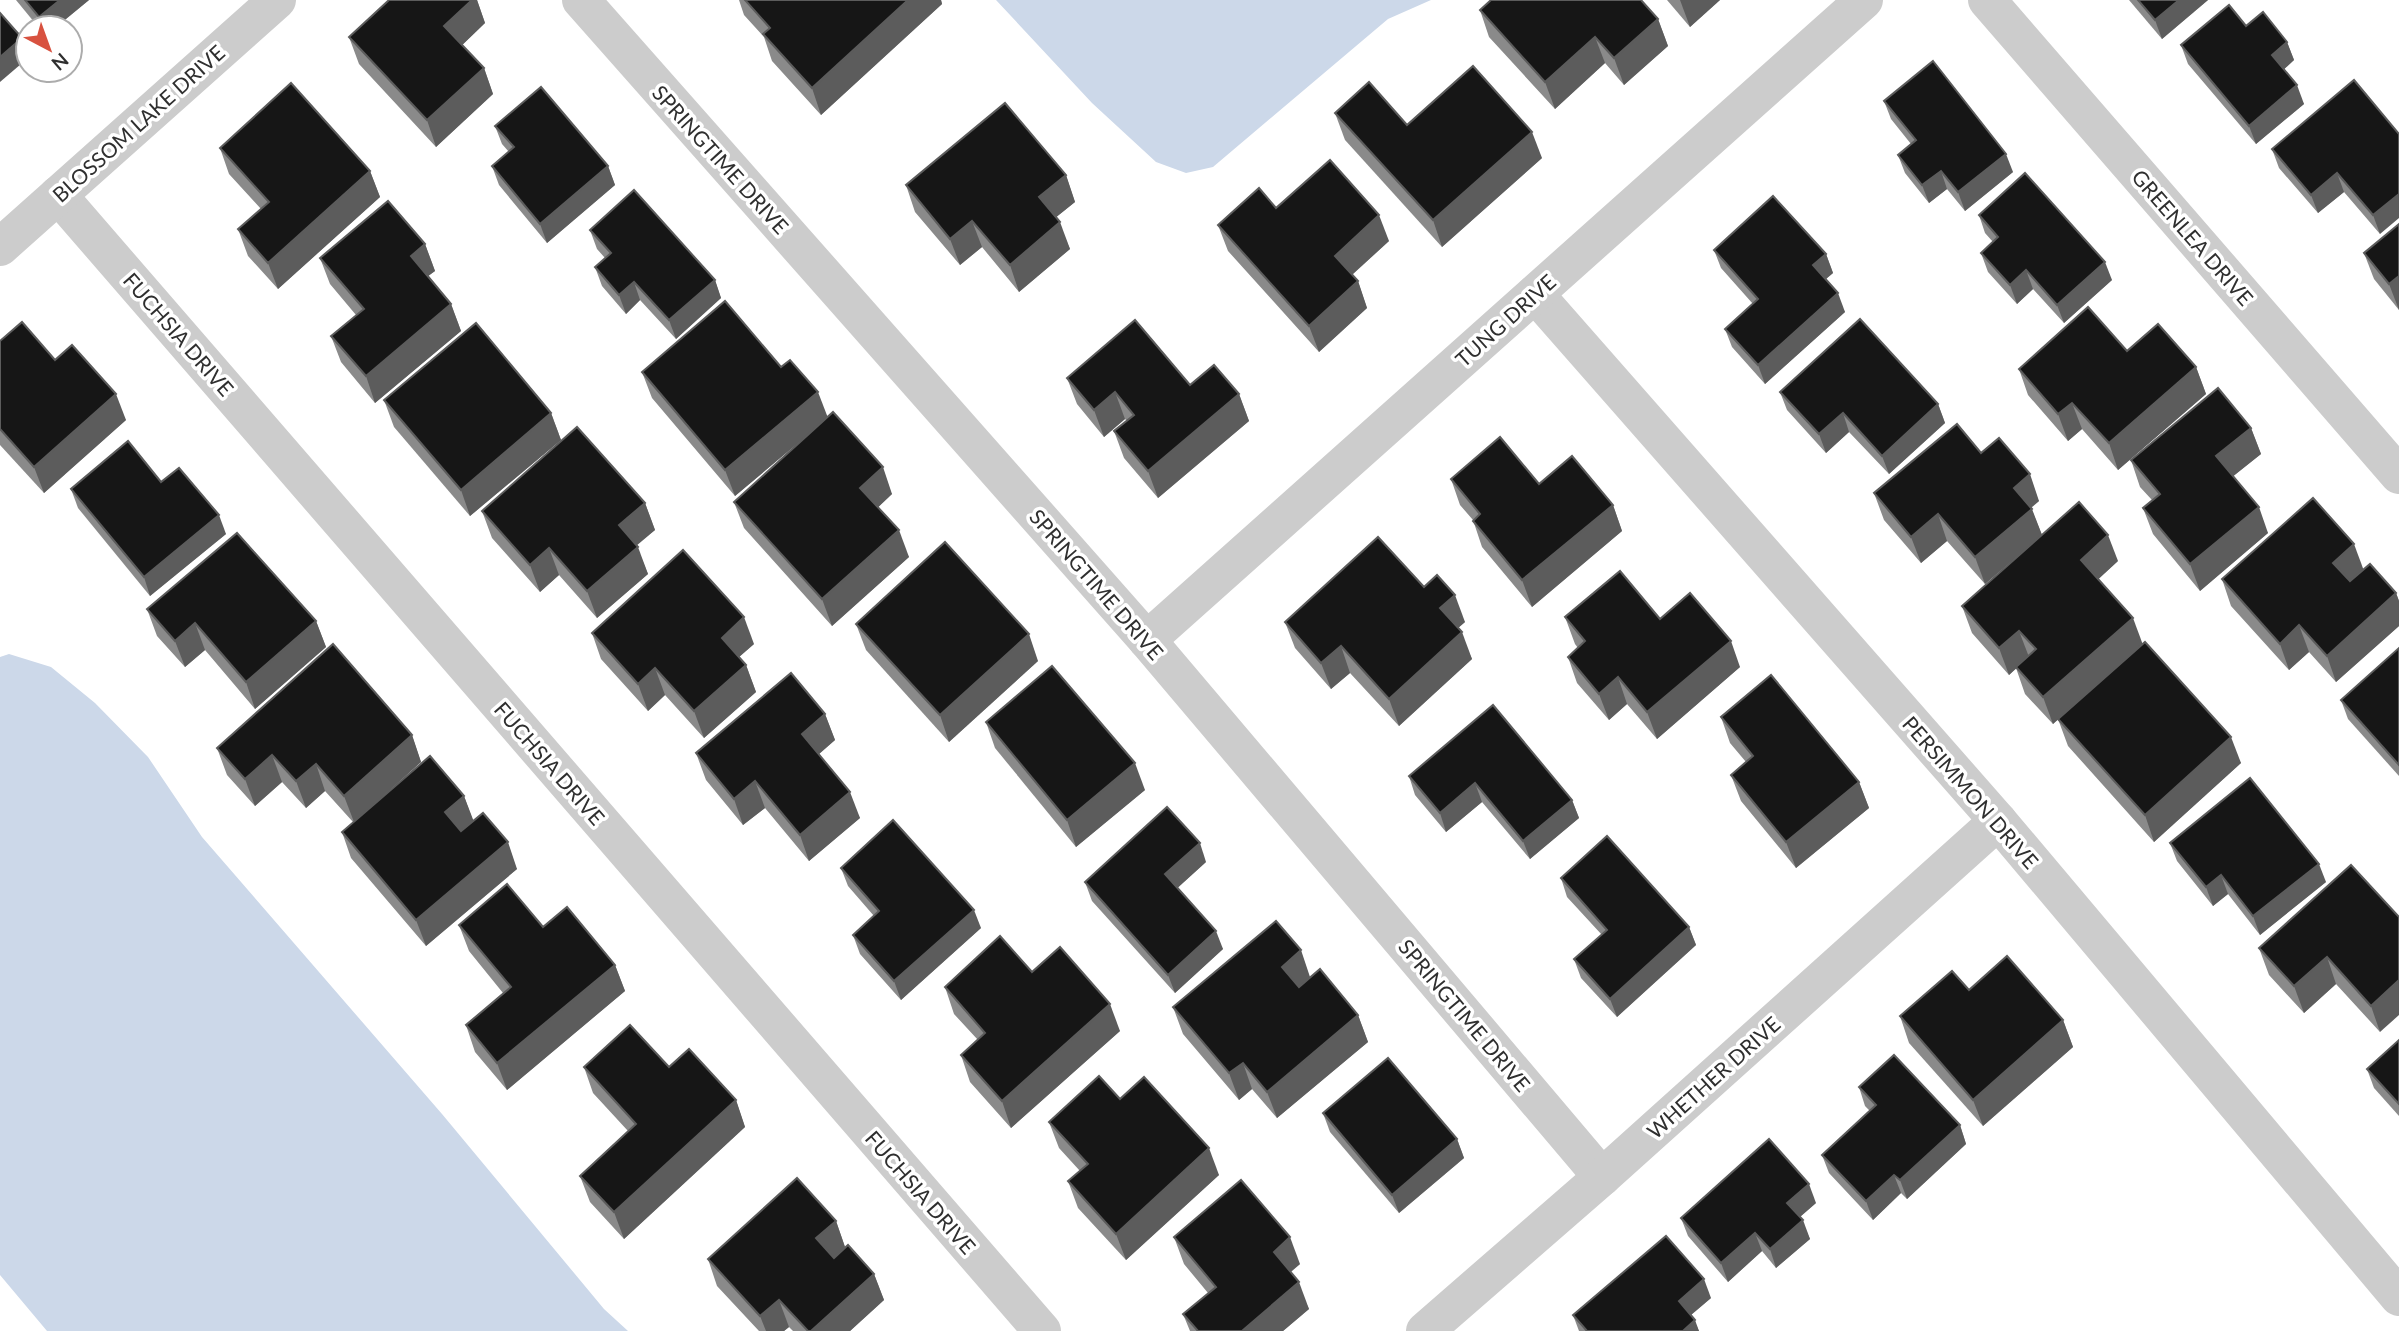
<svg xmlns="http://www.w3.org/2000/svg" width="2399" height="1331" viewBox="0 0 2399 1331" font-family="Lato,sans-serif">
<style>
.water{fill:#ccd8e9}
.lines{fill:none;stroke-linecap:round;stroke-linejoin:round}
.minor{stroke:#ccc;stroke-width:38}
.wall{fill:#8a8a8a}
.shaded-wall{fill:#5c5c5c}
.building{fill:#161616;stroke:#5c5c5c;stroke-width:2}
.labels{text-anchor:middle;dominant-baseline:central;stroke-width:7;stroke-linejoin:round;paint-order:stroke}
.street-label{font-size:21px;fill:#2f2f2f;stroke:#fff}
</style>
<rect width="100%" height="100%" fill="#fff"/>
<!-- water -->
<g class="water">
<path d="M 996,0 L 1431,0 L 1388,19 L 1213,167 L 1186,173 L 1156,162 L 1092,103 Z"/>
<path d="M 9,654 L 51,667 L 95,703 L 148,757 L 202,837 L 442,1114 L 604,1309 L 628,1331 L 47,1331 L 0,1275 L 0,657 Z"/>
</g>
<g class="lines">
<!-- minor -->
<g class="minor">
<path d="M 581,0 L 1147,640 L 1602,1177"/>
<path d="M 1987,0 L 2399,475"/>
<path d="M 58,195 L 1042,1331"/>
<path d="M 0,247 L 277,0"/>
<path d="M 1535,294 L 1998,821 L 2399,1297"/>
<path d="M 1147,640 L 1864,0"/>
<path d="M 1425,1331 L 1602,1177 L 1998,821"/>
</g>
</g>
<!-- wall -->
<g class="wall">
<path d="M 16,0 L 89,0 L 55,28 L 39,28 Z"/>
<path d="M 389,0 L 477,0 L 485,23 L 462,45 L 484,68 L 493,94 L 436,147 L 359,64 L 349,37 Z"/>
<path d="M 739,0 L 941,0 L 942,4 L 821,115 L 772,61 L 764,37 L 744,15 Z"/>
<path d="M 1667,0 L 1720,0 L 1690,27 Z"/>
<path d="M 2129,0 L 2208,0 L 2162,39 Z"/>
<path d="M 1480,10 L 1658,19 L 1668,46 L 1624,85 L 1605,63 L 1555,109 L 1489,37 Z"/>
<path d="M 2246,26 L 2287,42 L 2294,60 L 2284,69 L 2304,104 L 2256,144 L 2188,64 L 2181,45 Z"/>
<path d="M 1884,101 L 2013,172 L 1965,211 L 1947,189 L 1929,203 L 1905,173 L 1898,155 L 1911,144 L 1891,119 Z"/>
<path d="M 1335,113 L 1407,125 L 1542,158 L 1442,247 L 1345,140 Z"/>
<path d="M 495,126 L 608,166 L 615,185 L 547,243 L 499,185 L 492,166 L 509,152 L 502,144 Z"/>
<path d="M 2399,134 L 2380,234 L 2344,192 L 2318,213 L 2279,168 L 2272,149 Z"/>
<path d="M 220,148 L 370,171 L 380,197 L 278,289 L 248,256 L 238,229 L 261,209 L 229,174 Z"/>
<path d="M 1066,175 L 1075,202 L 1056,217 L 1070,249 L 1019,292 L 982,247 L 960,265 L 915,212 L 906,185 Z"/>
<path d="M 1276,208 L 1389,241 L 1352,275 L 1358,281 L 1367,308 L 1319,352 L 1228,251 L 1218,225 Z"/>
<path d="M 1979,215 L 2112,280 L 2064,323 L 2033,289 L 2017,304 L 1988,272 L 1981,253 L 1993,242 L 1985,233 Z"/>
<path d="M 2399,224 L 2399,310 L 2374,279 L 2364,253 Z"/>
<path d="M 590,230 L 715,280 L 721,298 L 676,339 L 640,300 L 626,314 L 602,286 L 595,267 L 605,258 L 597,249 Z"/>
<path d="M 425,244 L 435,271 L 428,276 L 451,304 L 461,331 L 375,403 L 341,362 L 331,336 L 356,315 L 330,284 L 320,258 Z"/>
<path d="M 1714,250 L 1826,254 L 1833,273 L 1826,279 L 1845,312 L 1765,384 L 1732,347 L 1725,329 L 1753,304 L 1721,268 Z"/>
<path d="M 0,341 L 55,360 L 126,420 L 44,493 L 0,445 Z"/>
<path d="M 2127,351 L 2196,367 L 2206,394 L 2118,470 L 2082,429 L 2068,441 L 2028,395 L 2019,369 Z"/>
<path d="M 642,372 L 827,417 L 892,494 L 878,507 L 909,557 L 832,626 L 744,528 L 734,502 L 806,436 L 735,496 L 652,398 Z"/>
<path d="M 1067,378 L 1190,385 L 1239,394 L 1249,421 L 1158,498 L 1124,458 L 1114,431 L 1127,421 L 1125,419 L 1104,437 L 1077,404 Z"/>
<path d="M 1780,392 L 1938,404 L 1945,423 L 1889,474 L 1849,432 L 1826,453 L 1787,410 Z"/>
<path d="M 384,400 L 551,413 L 561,440 L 470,516 L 394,427 Z"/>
<path d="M 2251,428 L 2261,454 L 2233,476 L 2268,533 L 2200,591 L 2153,534 L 2143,508 L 2152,500 L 2140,487 L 2131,460 Z"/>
<path d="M 1981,453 L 2039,501 L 2031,508 L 2042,535 L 1985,584 L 1947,541 L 1921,563 L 1884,520 L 1874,493 Z"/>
<path d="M 1451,479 L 1613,505 L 1622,531 L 1532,607 L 1482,547 L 1473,520 L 1460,505 Z"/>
<path d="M 161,482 L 226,534 L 150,596 L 78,508 L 71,489 Z"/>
<path d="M 645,503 L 655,530 L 636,545 L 648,574 L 597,618 L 559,575 L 540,592 L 492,538 L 482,511 Z"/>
<path d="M 2118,561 L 2098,579 L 2142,644 L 2241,763 L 2154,842 L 2068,746 L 2058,719 L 2053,724 L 2025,694 L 2016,668 L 2009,675 L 1972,633 L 1962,606 Z"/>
<path d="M 2364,570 L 2396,593 L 2399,601 L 2399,626 L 2336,682 L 2309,652 L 2289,670 L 2231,606 L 2222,579 Z"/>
<path d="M 1424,587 L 1465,622 L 1458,628 L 1472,659 L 1399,726 L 1350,673 L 1331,689 L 1295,648 L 1285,622 Z"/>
<path d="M 147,609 L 316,621 L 326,647 L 255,709 L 205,650 L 185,667 L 157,636 Z"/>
<path d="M 1565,617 L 1660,619 L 1740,667 L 1657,739 L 1627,704 L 1609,720 L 1577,683 L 1568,657 L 1578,648 L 1575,644 Z"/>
<path d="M 856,624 L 1038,661 L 949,742 L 866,650 Z"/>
<path d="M 592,633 L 754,644 L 739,657 L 746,665 L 756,692 L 704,738 L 665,695 L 648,711 L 601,659 Z"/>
<path d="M 2399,648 L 2399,776 L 2348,719 L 2341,700 Z"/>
<path d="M 1493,705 L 1572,800 L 1579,818 L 1530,859 L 1482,802 L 1446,832 L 1415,795 L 1409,776 Z"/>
<path d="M 825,714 L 835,740 L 819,754 L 860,818 L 809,861 L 765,808 L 743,825 L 706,780 L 696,753 Z"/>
<path d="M 1721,717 L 1859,782 L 1869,808 L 1796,868 L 1741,801 L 1731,775 L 1746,762 L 1730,743 Z"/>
<path d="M 986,722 L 1145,790 L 1076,847 L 995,748 Z"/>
<path d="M 412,735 L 421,762 L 382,797 L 464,796 L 473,821 L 517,869 L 426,946 L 351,858 L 342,832 L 353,822 L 325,791 L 306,808 L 282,782 L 255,806 L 227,775 L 217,748 Z"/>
<path d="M 2170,843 L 2326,882 L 2260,935 L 2228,894 L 2213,906 L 2177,861 Z"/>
<path d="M 1206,862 L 1177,888 L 1223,949 L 1175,993 L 1092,901 L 1085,882 Z"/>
<path d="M 2351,865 L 2380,1032 L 2336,984 L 2304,1013 L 2269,975 L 2259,948 Z"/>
<path d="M 841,868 L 981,928 L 901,1000 L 860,954 L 853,935 L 874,916 L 848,886 Z"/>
<path d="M 1561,878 L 1689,927 L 1696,945 L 1617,1017 L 1581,978 L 1574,959 L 1602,935 L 1567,897 Z"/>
<path d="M 459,925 L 615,965 L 625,991 L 507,1090 L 475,1052 L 466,1025 L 503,993 L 469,951 Z"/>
<path d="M 1032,972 L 1120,1031 L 1011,1128 L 970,1082 L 961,1055 L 978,1040 L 954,1014 L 945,987 Z"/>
<path d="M 1310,977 L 1358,1015 L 1368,1042 L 1277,1118 L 1252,1089 L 1239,1100 L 1183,1034 L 1173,1007 Z"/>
<path d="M 1969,990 L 2063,1020 L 2073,1047 L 1983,1126 L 1909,1043 L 1900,1016 Z"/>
<path d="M 2399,1040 L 2399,1116 L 2374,1088 L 2367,1069 Z"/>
<path d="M 584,1067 L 669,1067 L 736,1100 L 745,1127 L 624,1239 L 590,1202 L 580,1176 L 628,1131 L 593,1093 Z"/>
<path d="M 1859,1087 L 1960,1125 L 1966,1144 L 1907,1199 L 1901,1193 L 1873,1220 L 1829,1173 L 1822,1155 L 1870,1111 L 1865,1106 Z"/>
<path d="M 1120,1099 L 1219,1175 L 1126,1260 L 1078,1208 L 1068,1181 L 1080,1171 L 1059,1148 L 1049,1122 Z"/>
<path d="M 1323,1113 L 1457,1139 L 1464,1158 L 1399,1213 L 1330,1132 Z"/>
<path d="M 1816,1203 L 1800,1217 L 1810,1239 L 1776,1268 L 1762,1251 L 1728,1282 L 1688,1236 L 1681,1218 Z"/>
<path d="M 836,1221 L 845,1247 L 834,1257 L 874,1274 L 884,1300 L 850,1331 L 793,1331 L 789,1327 L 784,1331 L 759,1331 L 717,1286 L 708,1259 Z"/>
<path d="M 1174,1237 L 1300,1264 L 1291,1272 L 1309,1309 L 1283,1331 L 1190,1331 L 1183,1314 L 1208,1293 L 1184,1264 Z"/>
<path d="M 1711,1298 L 1691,1315 L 1699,1331 L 1579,1331 L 1573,1315 Z"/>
</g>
<!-- shaded-wall -->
<g class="shaded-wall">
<path d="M 60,0 L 89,0 L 55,28 L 43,28 L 39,17 Z"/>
<path d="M 472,0 L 477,0 L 485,23 L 454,53 L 444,26 Z"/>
<path d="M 908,0 L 941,0 L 942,4 L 821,115 L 812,88 Z"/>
<path d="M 1680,0 L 1720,0 L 1690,27 Z"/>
<path d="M 2179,0 L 2208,0 L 2162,39 L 2155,20 Z"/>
<path d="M 1658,19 L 1668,46 L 1624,85 L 1614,58 Z"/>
<path d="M 1595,37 L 1605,63 L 1555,109 L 1545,82 Z"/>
<path d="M 22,38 L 28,58 L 0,82 L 0,57 Z"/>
<path d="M 2287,42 L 2294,60 L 2279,74 L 2272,55 Z"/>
<path d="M 484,68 L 493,94 L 436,147 L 427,120 Z"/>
<path d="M 2297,85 L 2304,104 L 2256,144 L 2249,126 Z"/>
<path d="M 1532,132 L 1542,158 L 1442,247 L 1433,220 Z"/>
<path d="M 2006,154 L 2013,172 L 1965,211 L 1958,192 Z"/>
<path d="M 608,166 L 615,185 L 547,243 L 540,224 Z"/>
<path d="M 370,171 L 380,197 L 278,289 L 268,263 Z"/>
<path d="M 1941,171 L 1947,189 L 1929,203 L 1922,185 Z"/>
<path d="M 2337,173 L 2344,192 L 2318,213 L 2311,195 Z"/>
<path d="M 1066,175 L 1075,202 L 1049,223 L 1039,197 Z"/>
<path d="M 2399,194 L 2399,218 L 2380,234 L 2373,215 Z"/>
<path d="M 1379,215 L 1389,241 L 1344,282 L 1335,256 Z"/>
<path d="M 972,221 L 982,247 L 960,265 L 950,239 Z"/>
<path d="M 1060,222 L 1070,249 L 1019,292 L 1010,265 Z"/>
<path d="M 425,244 L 435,271 L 420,282 L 411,256 Z"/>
<path d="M 1826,254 L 1833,273 L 1820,284 L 1813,265 Z"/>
<path d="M 2105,262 L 2112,280 L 2064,323 L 2057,305 Z"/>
<path d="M 2026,270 L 2033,289 L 2017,304 L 2010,285 Z"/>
<path d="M 2399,276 L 2399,310 L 2389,284 Z"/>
<path d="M 715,280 L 721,298 L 676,339 L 669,320 Z"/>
<path d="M 1358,281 L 1367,308 L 1319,352 L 1309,326 Z"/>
<path d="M 634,282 L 640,300 L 626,314 L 619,295 Z"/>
<path d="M 1838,293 L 1845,312 L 1765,384 L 1758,365 Z"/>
<path d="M 451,304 L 461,331 L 375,403 L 366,376 Z"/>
<path d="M 2196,367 L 2206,394 L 2118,470 L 2109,443 Z"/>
<path d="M 818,392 L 828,418 L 735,496 L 725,470 Z"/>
<path d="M 1115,392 L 1125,419 L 1104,437 L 1094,410 Z"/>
<path d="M 116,394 L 126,420 L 44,493 L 34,467 Z"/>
<path d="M 1239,394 L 1249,421 L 1158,498 L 1148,471 Z"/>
<path d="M 2072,403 L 2082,429 L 2068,441 L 2058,414 Z"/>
<path d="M 1938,404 L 1945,423 L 1889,474 L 1882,456 Z"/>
<path d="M 551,413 L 561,440 L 470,516 L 461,490 Z"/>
<path d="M 1843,413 L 1849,432 L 1826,453 L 1819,434 Z"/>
<path d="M 2251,428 L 2261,454 L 2226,482 L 2216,456 Z"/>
<path d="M 883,467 L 892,494 L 870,515 L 860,488 Z"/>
<path d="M 2030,474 L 2039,501 L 2023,514 L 2014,488 Z"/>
<path d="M 645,503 L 655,530 L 629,552 L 619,525 Z"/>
<path d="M 1613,505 L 1622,531 L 1532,607 L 1522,580 Z"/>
<path d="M 2259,507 L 2268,533 L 2200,591 L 2190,564 Z"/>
<path d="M 2032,509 L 2042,535 L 1985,584 L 1975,557 Z"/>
<path d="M 1938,514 L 1947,541 L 1921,563 L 1911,537 Z"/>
<path d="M 219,515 L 226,534 L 150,596 L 144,577 Z"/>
<path d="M 899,530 L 909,557 L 832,626 L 822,599 Z"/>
<path d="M 2108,535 L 2118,561 L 2091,586 L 2081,560 Z"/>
<path d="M 2354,544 L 2364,571 L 2343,589 L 2333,563 Z"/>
<path d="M 638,547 L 648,574 L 597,618 L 587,591 Z"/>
<path d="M 549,548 L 559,575 L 540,592 L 530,565 Z"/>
<path d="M 2396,593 L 2399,601 L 2399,626 L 2336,682 L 2327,656 Z"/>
<path d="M 1455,595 L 1465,622 L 1450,635 L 1440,608 Z"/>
<path d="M 744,617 L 754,644 L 731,664 L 722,638 Z"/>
<path d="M 2133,618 L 2143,645 L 2053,724 L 2043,697 Z"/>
<path d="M 316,621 L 326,647 L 255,709 L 246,682 Z"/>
<path d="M 195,623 L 205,650 L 185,667 L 175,641 Z"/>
<path d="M 2299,625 L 2309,652 L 2289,670 L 2280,644 Z"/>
<path d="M 2019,631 L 2029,657 L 2009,675 L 1999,648 Z"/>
<path d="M 1462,632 L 1472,659 L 1399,726 L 1389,699 Z"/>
<path d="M 1029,634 L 1038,661 L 949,742 L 940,715 Z"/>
<path d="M 1731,641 L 1740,667 L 1657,739 L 1647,712 Z"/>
<path d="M 1341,646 L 1350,673 L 1331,689 L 1321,663 Z"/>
<path d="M 746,665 L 756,692 L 704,738 L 694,711 Z"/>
<path d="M 655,668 L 665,695 L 648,711 L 638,684 Z"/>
<path d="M 1618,677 L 1627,704 L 1609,720 L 1599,694 Z"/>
<path d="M 825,714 L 835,740 L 811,761 L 802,734 Z"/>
<path d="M 412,735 L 421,762 L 354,822 L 344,796 Z"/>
<path d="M 2231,737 L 2241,763 L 2154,842 L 2145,815 Z"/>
<path d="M 272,755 L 282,782 L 255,806 L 245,779 Z"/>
<path d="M 1135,763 L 1145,790 L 1076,847 L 1067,820 Z"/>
<path d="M 316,764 L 325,791 L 306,808 L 296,781 Z"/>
<path d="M 755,781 L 765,808 L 743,825 L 734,799 Z"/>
<path d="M 1859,782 L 1869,808 L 1796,868 L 1786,842 Z"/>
<path d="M 1475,783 L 1482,802 L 1446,832 L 1440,813 Z"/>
<path d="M 850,792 L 860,818 L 809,861 L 800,835 Z"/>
<path d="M 464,796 L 474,822 L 455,839 L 445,812 Z"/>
<path d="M 1572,800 L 1579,818 L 1530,859 L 1523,841 Z"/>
<path d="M 508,842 L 517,869 L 426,946 L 416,920 Z"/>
<path d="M 1200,843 L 1206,862 L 1172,893 L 1165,874 Z"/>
<path d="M 2319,864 L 2326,882 L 2260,935 L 2253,916 Z"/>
<path d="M 2221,875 L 2228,894 L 2213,906 L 2206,887 Z"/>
<path d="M 974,910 L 981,928 L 901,1000 L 894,981 Z"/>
<path d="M 1689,927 L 1696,945 L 1617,1017 L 1610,999 Z"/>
<path d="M 1216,931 L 1223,949 L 1175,993 L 1168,975 Z"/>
<path d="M 1301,950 L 1310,977 L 1292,993 L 1282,967 Z"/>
<path d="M 2327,957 L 2336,984 L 2304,1013 L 2294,986 Z"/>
<path d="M 615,965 L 625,991 L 507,1090 L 497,1063 Z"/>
<path d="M 2399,980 L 2399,1015 L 2380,1032 L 2371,1006 Z"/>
<path d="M 1110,1004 L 1120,1031 L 1011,1128 L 1002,1101 Z"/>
<path d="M 1358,1015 L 1368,1042 L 1277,1118 L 1267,1092 Z"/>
<path d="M 2063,1020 L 2073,1047 L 1983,1126 L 1973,1100 Z"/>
<path d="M 1243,1063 L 1252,1089 L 1239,1100 L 1229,1073 Z"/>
<path d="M 736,1100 L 745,1127 L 624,1239 L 614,1212 Z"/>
<path d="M 1960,1125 L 1966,1144 L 1907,1199 L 1900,1180 Z"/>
<path d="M 1457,1139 L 1464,1158 L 1399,1213 L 1392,1195 Z"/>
<path d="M 1209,1148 L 1219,1175 L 1126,1260 L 1116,1234 Z"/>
<path d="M 1894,1175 L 1901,1193 L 1873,1220 L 1866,1201 Z"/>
<path d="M 1809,1184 L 1816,1203 L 1794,1222 L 1787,1203 Z"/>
<path d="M 1803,1220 L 1810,1239 L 1776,1268 L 1770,1249 Z"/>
<path d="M 836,1221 L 845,1247 L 826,1265 L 816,1238 Z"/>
<path d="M 1755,1233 L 1762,1251 L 1728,1282 L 1721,1263 Z"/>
<path d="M 1290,1237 L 1300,1264 L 1283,1278 L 1274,1252 Z"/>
<path d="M 874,1274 L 884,1300 L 850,1331 L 811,1331 Z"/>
<path d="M 1704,1279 L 1711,1298 L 1685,1320 L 1679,1301 Z"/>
<path d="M 1299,1282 L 1309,1309 L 1283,1331 L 1242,1331 Z"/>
<path d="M 779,1300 L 789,1327 L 784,1331 L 766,1331 L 760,1316 Z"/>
<path d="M 1695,1320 L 1699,1331 L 1683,1331 Z"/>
</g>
<!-- building -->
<g class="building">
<path d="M 25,0 L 60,0 L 39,17 Z"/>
<path d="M 389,0 L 472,0 L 444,26 L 484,68 L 427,120 L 349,37 Z"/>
<path d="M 745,0 L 908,0 L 812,88 L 763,34 L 770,28 Z"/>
<path d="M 1491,0 L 1641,0 L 1658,19 L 1614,58 L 1595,37 L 1545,82 L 1480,10 Z"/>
<path d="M 2138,0 L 2179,0 L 2155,20 Z"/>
<path d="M 2229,5 L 2246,26 L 2263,12 L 2287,42 L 2272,55 L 2297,85 L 2249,126 L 2181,45 Z"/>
<path d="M 0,13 L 22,38 L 0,57 Z"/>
<path d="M 1933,61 L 2006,154 L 1958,192 L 1941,171 L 1922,185 L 1898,155 L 1916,140 L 1884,101 Z"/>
<path d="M 1473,66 L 1532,132 L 1433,220 L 1335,113 L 1369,82 L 1407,125 Z"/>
<path d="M 2354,80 L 2399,134 L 2399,194 L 2373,215 L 2337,173 L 2311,195 L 2272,149 Z"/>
<path d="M 291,83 L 370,171 L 268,263 L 238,229 L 269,202 L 220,148 Z"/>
<path d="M 541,87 L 608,166 L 540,224 L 492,166 L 514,147 L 495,126 Z"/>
<path d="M 1005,103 L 1066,175 L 1039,197 L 1060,222 L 1010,265 L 972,221 L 950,239 L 906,185 Z"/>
<path d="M 1330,160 L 1379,215 L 1335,256 L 1358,281 L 1309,326 L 1218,225 L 1259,188 L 1276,208 Z"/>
<path d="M 2025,173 L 2105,262 L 2057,305 L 2026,270 L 2010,285 L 1981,253 L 1998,237 L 1979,215 Z"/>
<path d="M 634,190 L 715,280 L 669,320 L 634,282 L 619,295 L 595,267 L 611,253 L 590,230 Z"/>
<path d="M 1773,196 L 1826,254 L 1813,265 L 1838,293 L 1758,365 L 1725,329 L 1758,299 L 1714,250 Z"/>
<path d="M 388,201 L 425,244 L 411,256 L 451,304 L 366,376 L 331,336 L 364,309 L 320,258 Z"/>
<path d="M 2399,224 L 2399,276 L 2389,284 L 2364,253 Z"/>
<path d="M 725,301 L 781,367 L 790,360 L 818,392 L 725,470 L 642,372 Z"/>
<path d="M 2088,307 L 2127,351 L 2158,324 L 2196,367 L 2109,443 L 2072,403 L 2058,414 L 2019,369 Z"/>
<path d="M 1860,319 L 1938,404 L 1882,456 L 1843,413 L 1819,434 L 1780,392 Z"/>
<path d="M 1135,320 L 1190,385 L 1214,365 L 1239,394 L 1148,471 L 1114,431 L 1134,415 L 1115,392 L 1094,410 L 1067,378 Z"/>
<path d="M 22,322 L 55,360 L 72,345 L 116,394 L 34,467 L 0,429 L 0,341 Z"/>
<path d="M 476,323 L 551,413 L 461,490 L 384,400 Z"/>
<path d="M 2218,388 L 2251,428 L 2216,456 L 2259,507 L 2190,564 L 2143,508 L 2160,494 L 2131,460 Z"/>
<path d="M 833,412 L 883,467 L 860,488 L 899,530 L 822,599 L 734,502 Z"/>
<path d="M 1957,424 L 1981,453 L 1999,438 L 2030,474 L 2014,488 L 2032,509 L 1975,557 L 1938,514 L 1911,537 L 1874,493 Z"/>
<path d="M 577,427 L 645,503 L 619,525 L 638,547 L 587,591 L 549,548 L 530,565 L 482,511 Z"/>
<path d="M 1500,437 L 1539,484 L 1572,456 L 1613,505 L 1522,580 L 1473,521 L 1480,514 L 1451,479 Z"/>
<path d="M 128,441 L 161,482 L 179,468 L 219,515 L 144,577 L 71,489 Z"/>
<path d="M 2313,498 L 2354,544 L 2333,563 L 2350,581 L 2370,564 L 2396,593 L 2327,656 L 2299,625 L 2280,644 L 2222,579 Z"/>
<path d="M 2079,502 L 2108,535 L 2081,560 L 2133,618 L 2043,697 L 2016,667 L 2036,649 L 2019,631 L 1999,648 L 1962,606 Z"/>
<path d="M 237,533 L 316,621 L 246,682 L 195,623 L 175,641 L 147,609 Z"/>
<path d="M 1378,537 L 1424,587 L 1437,575 L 1455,595 L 1440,608 L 1462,632 L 1389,699 L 1341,646 L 1321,663 L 1285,622 Z"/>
<path d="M 945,542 L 1029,634 L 940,715 L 856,624 Z"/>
<path d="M 683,550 L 744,617 L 722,638 L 746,665 L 694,711 L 655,668 L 638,684 L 592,633 Z"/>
<path d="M 1620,571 L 1660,619 L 1690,593 L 1731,641 L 1647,712 L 1618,677 L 1599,694 L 1568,657 L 1585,641 L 1565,617 Z"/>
<path d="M 2145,642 L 2231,737 L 2145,815 L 2058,719 Z"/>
<path d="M 333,644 L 412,735 L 344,796 L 316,764 L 296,781 L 272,755 L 245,779 L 217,748 Z"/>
<path d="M 2399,648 L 2399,765 L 2341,700 Z"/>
<path d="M 1052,666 L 1135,763 L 1067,820 L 986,722 Z"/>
<path d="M 791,673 L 825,714 L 802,734 L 850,792 L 800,835 L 755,781 L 734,799 L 696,753 Z"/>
<path d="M 1771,675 L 1859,782 L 1786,842 L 1731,775 L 1753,756 L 1721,717 Z"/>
<path d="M 1493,705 L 1572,800 L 1523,841 L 1475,783 L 1440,813 L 1409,776 Z"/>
<path d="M 430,756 L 464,796 L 445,812 L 461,831 L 483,813 L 508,842 L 416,920 L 342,832 Z"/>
<path d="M 2250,778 L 2319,864 L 2253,916 L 2221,875 L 2206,887 L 2170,843 Z"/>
<path d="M 1167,807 L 1200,843 L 1165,874 L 1216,931 L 1168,975 L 1085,882 Z"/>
<path d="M 893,820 L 974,910 L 894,981 L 853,935 L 879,911 L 841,868 Z"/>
<path d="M 1607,836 L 1689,927 L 1610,999 L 1574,959 L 1607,930 L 1561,878 Z"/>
<path d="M 2351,865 L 2399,917 L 2399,980 L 2371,1006 L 2327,957 L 2294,986 L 2259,948 Z"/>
<path d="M 507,884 L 543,927 L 567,907 L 615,965 L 497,1063 L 466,1025 L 511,987 L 459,925 Z"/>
<path d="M 1276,921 L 1301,950 L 1282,967 L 1299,987 L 1320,969 L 1358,1015 L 1267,1092 L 1243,1063 L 1229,1073 L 1173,1007 Z"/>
<path d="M 1000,936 L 1032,972 L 1060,947 L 1110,1004 L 1002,1101 L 961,1055 L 985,1033 L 945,987 Z"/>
<path d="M 2007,956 L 2063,1020 L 1973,1100 L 1900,1016 L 1952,971 L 1969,990 Z"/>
<path d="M 630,1025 L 669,1067 L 689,1049 L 736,1100 L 614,1212 L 580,1176 L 636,1124 L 584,1067 Z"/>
<path d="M 2399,1040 L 2399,1104 L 2367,1069 Z"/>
<path d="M 1894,1055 L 1960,1125 L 1900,1180 L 1894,1175 L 1866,1201 L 1822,1155 L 1876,1105 L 1859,1087 Z"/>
<path d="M 1388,1058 L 1457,1139 L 1392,1195 L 1323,1113 Z"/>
<path d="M 1099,1076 L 1120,1099 L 1144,1077 L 1209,1148 L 1116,1234 L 1068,1181 L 1088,1164 L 1049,1122 Z"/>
<path d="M 1769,1139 L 1809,1184 L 1787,1203 L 1803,1220 L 1770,1249 L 1755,1233 L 1721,1263 L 1681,1218 Z"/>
<path d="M 797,1178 L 836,1221 L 816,1238 L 834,1258 L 848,1245 L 874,1274 L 811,1331 L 808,1331 L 779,1300 L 760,1316 L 708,1259 Z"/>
<path d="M 1241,1180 L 1290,1237 L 1274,1252 L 1299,1282 L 1242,1331 L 1198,1331 L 1183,1314 L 1216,1287 L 1174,1237 Z"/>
<path d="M 1666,1236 L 1704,1279 L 1679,1301 L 1695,1320 L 1683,1331 L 1587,1331 L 1573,1315 Z"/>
</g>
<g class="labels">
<!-- street labels -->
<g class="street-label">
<text transform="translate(138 123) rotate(-42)">BLOSSOM LAKE DRIVE</text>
<text transform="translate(721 159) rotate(48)">SPRINGTIME DRIVE</text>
<text transform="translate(2193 237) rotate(49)">GREENLEA DRIVE</text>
<text transform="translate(1505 320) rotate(-42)">TUNG DRIVE</text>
<text transform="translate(179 334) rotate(49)">FUCHSIA DRIVE</text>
<text transform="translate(1097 584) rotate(49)">SPRINGTIME DRIVE</text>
<text transform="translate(550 763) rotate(49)">FUCHSIA DRIVE</text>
<text transform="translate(1971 792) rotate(49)">PERSIMMON DRIVE</text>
<text transform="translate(1465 1015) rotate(50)">SPRINGTIME DRIVE</text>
<text transform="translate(1713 1077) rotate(-42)">WHETHER DRIVE</text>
<text transform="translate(921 1192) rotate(49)">FUCHSIA DRIVE</text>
</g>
</g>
<!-- north arrow -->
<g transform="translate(49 49) rotate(139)"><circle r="33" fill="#ffffff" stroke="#acacac" stroke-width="2"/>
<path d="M0-5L12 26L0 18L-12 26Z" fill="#d85240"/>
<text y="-10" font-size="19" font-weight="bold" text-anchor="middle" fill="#2f2f2f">N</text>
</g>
</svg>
